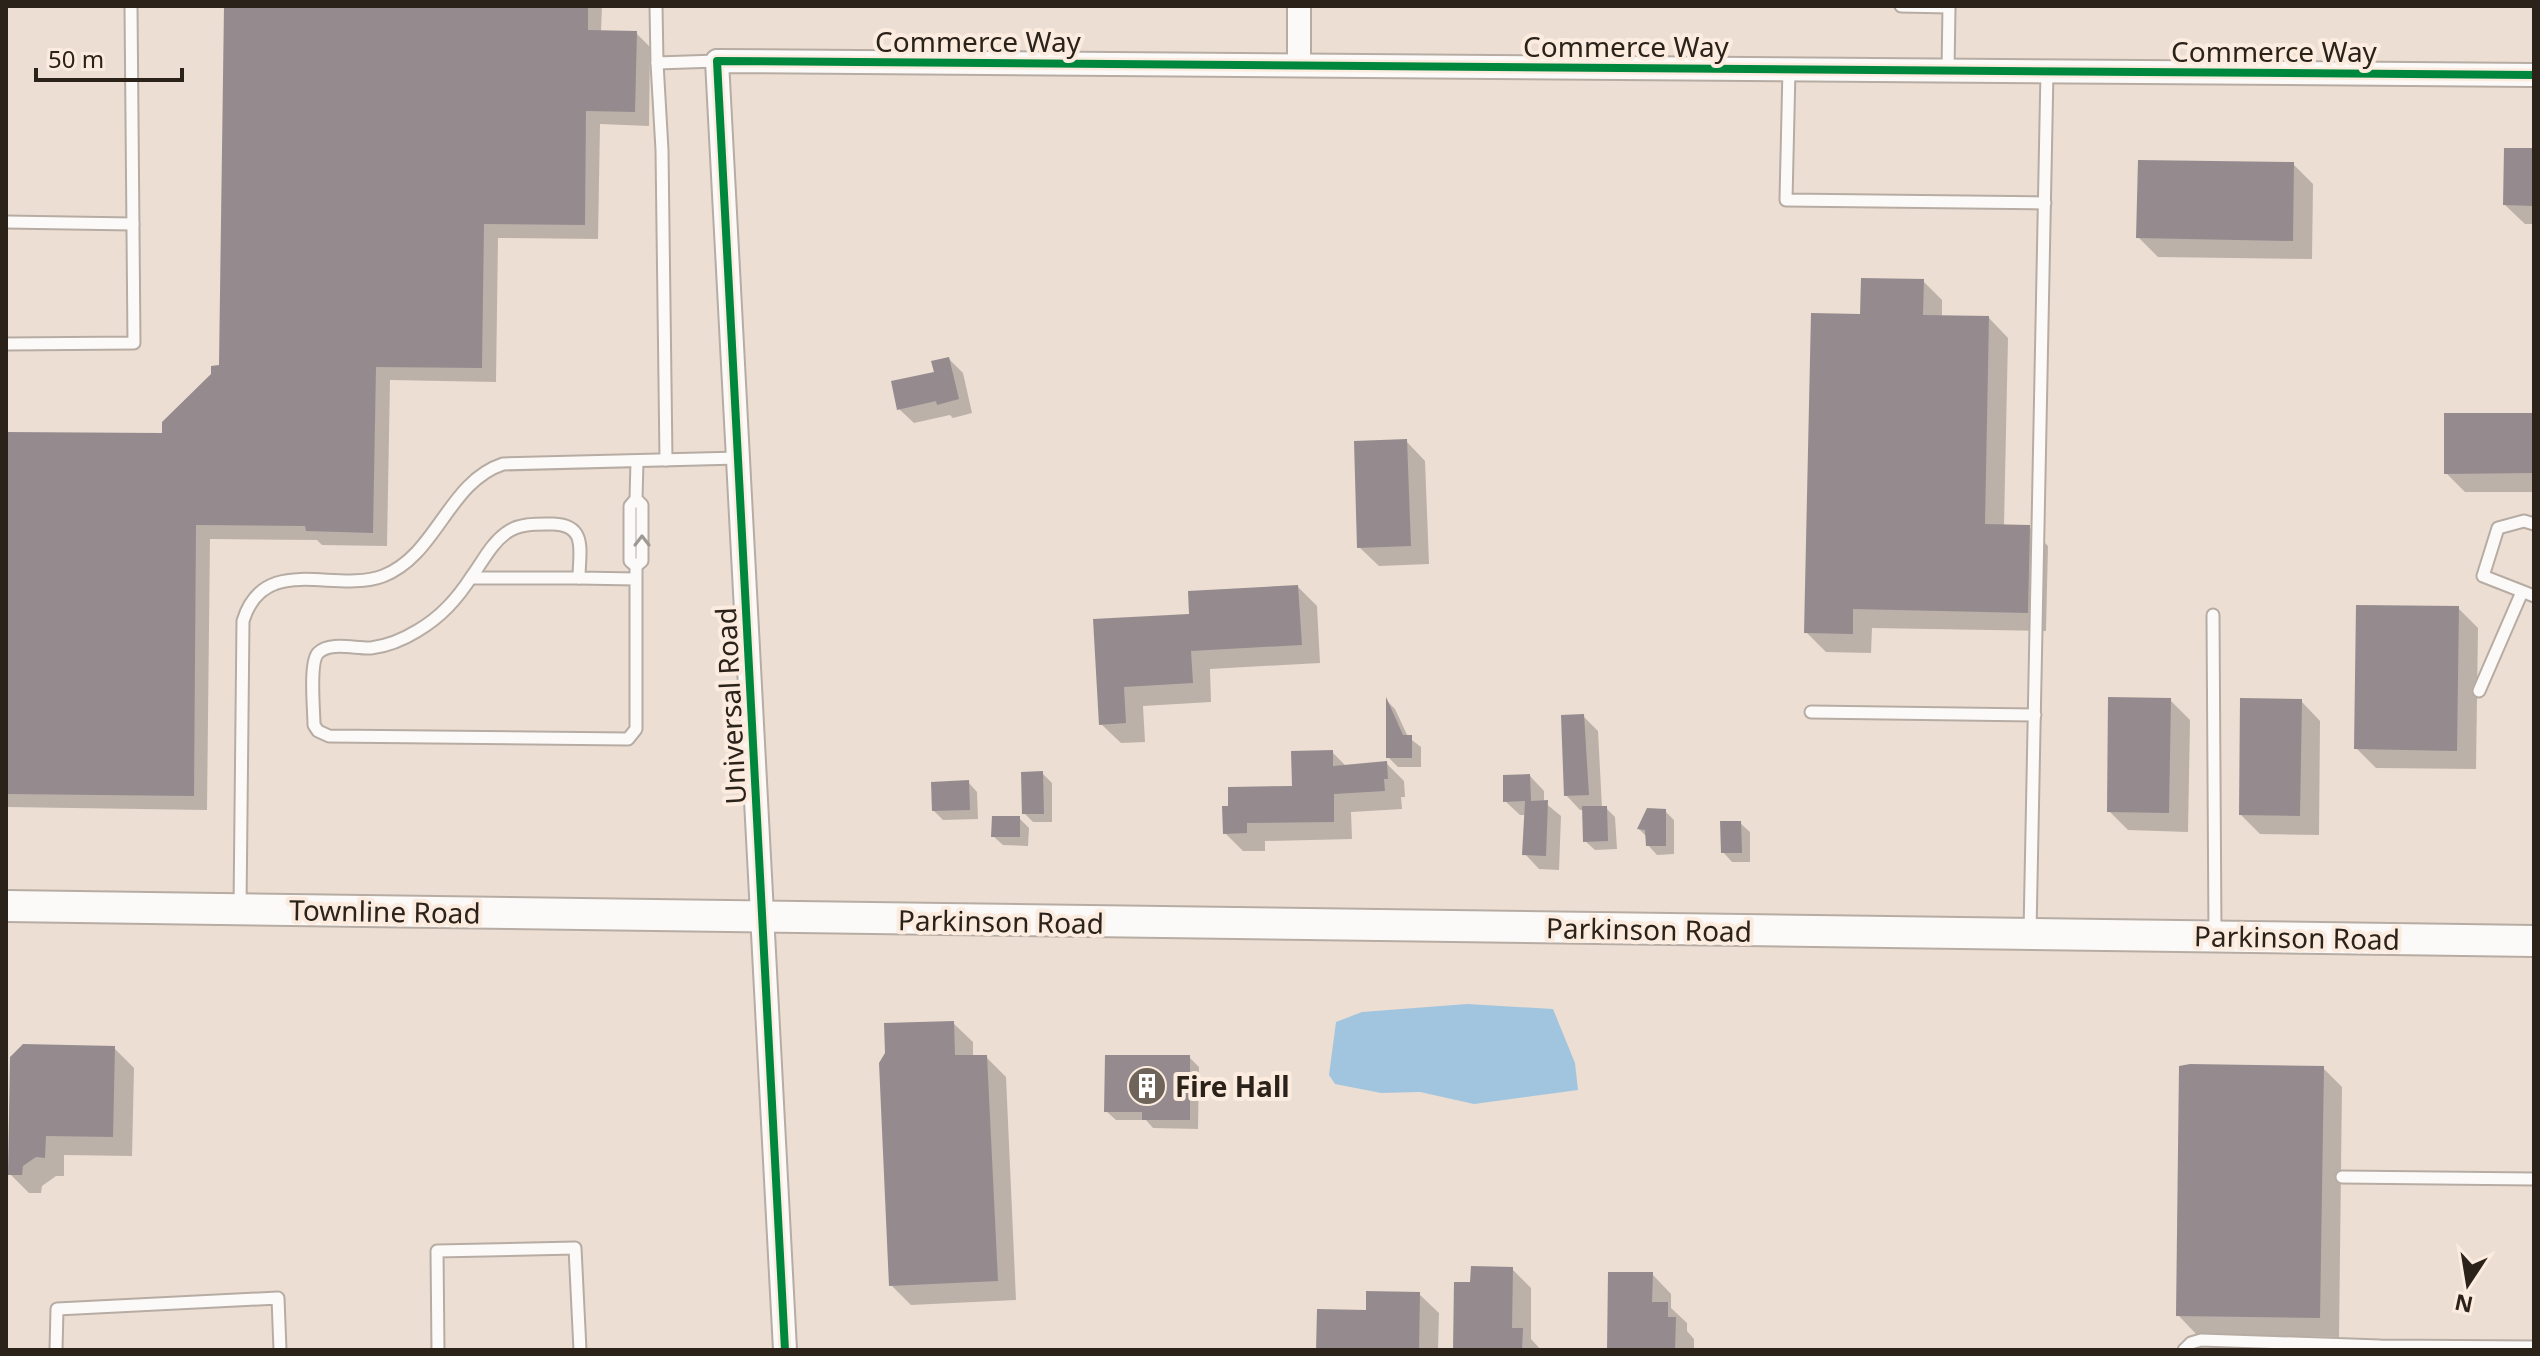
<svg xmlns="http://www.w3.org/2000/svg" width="2540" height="1356" viewBox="0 0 2540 1356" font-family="'Noto Sans',sans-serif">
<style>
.water{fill:#a2c5df}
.shadow{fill:#0003}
.building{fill:#958b8f}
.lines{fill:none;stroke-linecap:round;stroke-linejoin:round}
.service-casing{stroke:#b7aca3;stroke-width:15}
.minor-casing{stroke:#b7aca3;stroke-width:26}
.secondary-casing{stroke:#b7aca3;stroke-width:34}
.service{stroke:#fcfaf8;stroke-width:11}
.minor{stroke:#fcfaf8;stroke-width:22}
.secondary{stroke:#fcfaf8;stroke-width:30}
.cycleway-casing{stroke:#fcecdf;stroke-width:13}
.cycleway{stroke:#00873e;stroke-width:8}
.oneway{stroke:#9e9994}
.labels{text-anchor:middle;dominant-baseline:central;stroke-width:8;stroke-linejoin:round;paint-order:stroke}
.street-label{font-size:28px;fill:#2b221a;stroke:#fcecdf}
.poi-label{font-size:28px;font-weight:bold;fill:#2b221a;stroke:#fcecdf;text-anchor:start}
</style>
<rect width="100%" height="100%" fill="#ecded2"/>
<!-- water -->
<path class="water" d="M 1467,1004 L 1553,1009 L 1575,1063 L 1578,1090 L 1474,1104 L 1420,1092 L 1381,1093 L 1335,1084 L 1329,1075 L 1336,1022 L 1362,1012 Z"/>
<!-- shadow -->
<g class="shadow">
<path d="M 226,6 L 602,6 L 601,32 L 636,33 L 650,47 L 649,126 L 600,124 L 598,239 L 498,238 L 496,382 L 390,380 L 387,546 L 322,545 L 317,540 L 210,539 L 207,810 L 6,807 L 6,434 L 164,435 L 221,366 Z"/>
<path d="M 2534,150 L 2534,224 L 2525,224 L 2505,205 Z"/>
<path d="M 2293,164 L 2313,184 L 2312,259 L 2158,257 L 2138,237 Z"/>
<path d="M 1923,281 L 1942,300 L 1942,318 L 1989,318 L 2008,338 L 2004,526 L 2029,527 L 2048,546 L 2046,631 L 1872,628 L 1871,653 L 1826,652 L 1806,632 L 1862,316 Z"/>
<path d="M 949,359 L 963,373 L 972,413 L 953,418 L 950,415 L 914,423 L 899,409 Z"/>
<path d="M 2534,415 L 2534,492 L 2465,492 L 2446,473 Z"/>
<path d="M 1406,441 L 1425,461 L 1429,564 L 1379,566 L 1359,547 Z"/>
<path d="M 1298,587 L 1317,606 L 1320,663 L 1210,669 L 1211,702 L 1143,706 L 1145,742 L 1121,743 L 1101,724 L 1095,621 L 1191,616 Z"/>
<path d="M 2458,608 L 2478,628 L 2476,769 L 2376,768 L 2356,748 Z"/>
<path d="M 2170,700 L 2190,720 L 2188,832 L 2128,830 L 2109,811 Z"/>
<path d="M 2301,701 L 2320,721 L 2319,835 L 2260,834 L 2241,815 Z"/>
<path d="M 1388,702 L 1395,709 L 1408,737 L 1421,747 L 1421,767 L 1398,767 L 1388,757 Z"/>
<path d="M 1583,716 L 1598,731 L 1602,808 L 1606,808 L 1615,817 L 1617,849 L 1595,850 L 1585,841 L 1584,810 L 1580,810 L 1566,795 Z"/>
<path d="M 1332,752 L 1347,767 L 1386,763 L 1404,781 L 1405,797 L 1401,797 L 1402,809 L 1351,812 L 1352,839 L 1265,841 L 1265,851 L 1243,851 L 1225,833 L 1294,788 Z"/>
<path d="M 1042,773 L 1052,783 L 1052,822 L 1033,822 L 1024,813 Z"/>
<path d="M 1530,776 L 1544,791 L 1544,802 L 1561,816 L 1559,870 L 1539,869 L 1525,854 L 1526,815 L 1520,815 L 1505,801 Z"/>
<path d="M 968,782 L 977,792 L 978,819 L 943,820 L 934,811 Z"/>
<path d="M 1665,811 L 1674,820 L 1674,854 L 1657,855 L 1648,845 L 1647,837 L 1639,829 Z"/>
<path d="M 1019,818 L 1029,828 L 1028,846 L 1003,845 L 993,836 Z"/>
<path d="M 1740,823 L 1750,832 L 1750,862 L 1732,862 L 1723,852 Z"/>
<path d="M 953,1023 L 973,1042 L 973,1057 L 986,1057 L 1006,1077 L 1016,1300 L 911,1305 L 891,1285 Z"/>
<path d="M 114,1048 L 134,1068 L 132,1156 L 64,1155 L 64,1176 L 56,1176 L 42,1186 L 41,1193 L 29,1193 L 10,1174 Z"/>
<path d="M 1189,1057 L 1199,1067 L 1198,1129 L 1153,1128 L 1146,1120 L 1116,1120 L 1106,1111 Z"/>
<path d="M 2323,1068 L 2342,1087 L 2339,1337 L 2197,1335 L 2178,1315 Z"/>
<path d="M 1512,1269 L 1531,1288 L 1531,1339 L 1541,1350 L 1455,1350 L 1472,1284 Z"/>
<path d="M 1652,1274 L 1671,1294 L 1671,1308 L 1687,1323 L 1687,1331 L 1694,1339 L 1694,1350 L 1609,1350 Z"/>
<path d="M 1419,1294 L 1439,1313 L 1438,1350 L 1318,1350 L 1368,1312 Z"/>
</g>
<!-- building -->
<g class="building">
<path d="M 224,6 L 588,6 L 588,30 L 637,31 L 635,112 L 586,111 L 585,225 L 484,224 L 482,368 L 376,367 L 373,533 L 306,531 L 305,526 L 196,525 L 194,796 L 6,794 L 6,432 L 162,433 L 162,422 L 211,374 L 211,366 L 219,365 Z"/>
<path d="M 2504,148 L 2534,148 L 2534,206 L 2503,205 Z"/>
<path d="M 2138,160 L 2294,162 L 2293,241 L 2136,238 Z"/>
<path d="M 1861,278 L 1924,279 L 1923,315 L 1989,316 L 1985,524 L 2030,525 L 2028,613 L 1853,609 L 1853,634 L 1804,633 L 1811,313 L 1860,314 Z"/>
<path d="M 949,357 L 959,399 L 937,405 L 936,401 L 897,410 L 891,381 L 934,372 L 931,361 Z"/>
<path d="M 2444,413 L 2534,413 L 2534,473 L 2444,474 Z"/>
<path d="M 1407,439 L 1411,546 L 1357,548 L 1354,441 Z"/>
<path d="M 1298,585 L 1302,645 L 1191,651 L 1193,683 L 1124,687 L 1126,723 L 1099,725 L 1093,619 L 1189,614 L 1188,591 Z"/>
<path d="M 2356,605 L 2459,606 L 2457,751 L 2354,749 Z"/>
<path d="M 1386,697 L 1403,735 L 1412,735 L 1412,758 L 1386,758 Z"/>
<path d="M 2108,697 L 2171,698 L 2169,813 L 2107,812 Z"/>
<path d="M 2240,698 L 2302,699 L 2300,816 L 2239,815 Z"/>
<path d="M 1584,714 L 1589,795 L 1564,796 L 1561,715 Z"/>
<path d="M 1333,750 L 1333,766 L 1387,761 L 1388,779 L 1384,779 L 1385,791 L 1334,794 L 1334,822 L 1247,823 L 1247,833 L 1223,834 L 1222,806 L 1228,806 L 1228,787 L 1292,786 L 1291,751 Z"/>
<path d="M 1043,771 L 1044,814 L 1022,814 L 1021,772 Z"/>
<path d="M 1530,774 L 1531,801 L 1548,800 L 1546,856 L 1522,855 L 1525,801 L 1503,802 L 1503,775 Z"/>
<path d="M 969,780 L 970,810 L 932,811 L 931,782 Z"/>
<path d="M 1582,806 L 1607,806 L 1608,841 L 1583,842 Z"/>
<path d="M 1647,808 L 1666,809 L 1666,846 L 1646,846 L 1645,830 L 1637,829 Z"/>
<path d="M 992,816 L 1020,816 L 1020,837 L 991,837 Z"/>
<path d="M 1720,821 L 1741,821 L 1742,853 L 1721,853 Z"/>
<path d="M 954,1021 L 955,1055 L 987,1055 L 998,1281 L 889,1286 L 879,1063 L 885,1053 L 884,1023 Z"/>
<path d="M 23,1044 L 115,1046 L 113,1137 L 46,1136 L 45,1158 L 36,1157 L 23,1166 L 22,1175 L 8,1175 L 10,1057 Z"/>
<path d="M 1105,1055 L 1190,1055 L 1190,1120 L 1142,1120 L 1142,1112 L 1104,1112 Z"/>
<path d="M 2190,1064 L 2324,1066 L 2320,1318 L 2176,1316 L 2179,1066 Z"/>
<path d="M 1471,1266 L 1513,1267 L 1512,1328 L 1523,1328 L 1522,1350 L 1453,1350 L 1454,1282 L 1470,1282 Z"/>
<path d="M 1608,1272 L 1653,1272 L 1652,1302 L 1668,1302 L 1668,1317 L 1676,1317 L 1675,1350 L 1607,1350 Z"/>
<path d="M 1366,1291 L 1420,1292 L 1419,1350 L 1316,1350 L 1317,1309 L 1366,1310 Z"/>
</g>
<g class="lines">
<defs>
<g id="service">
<path d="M 656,6 L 657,63 L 717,61"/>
<path d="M 1901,6 L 1949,7"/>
<path d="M 657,63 L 662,150 L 666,460"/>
<path d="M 1789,69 L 1786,200 L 2045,203"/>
<path d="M 1948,71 L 1949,6"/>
<path d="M 6,222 L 133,224"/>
<path d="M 6,344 L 134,343 L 131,6"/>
<path d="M 636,499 L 630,506 L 630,561 L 636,566 L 642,561 L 642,505 L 636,499 L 637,461"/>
<path d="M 2534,524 L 2524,521 L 2498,528 L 2483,576 L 2534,596"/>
<path d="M 471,578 L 579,578"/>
<path d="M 636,579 L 579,578 C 579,552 588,525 553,524 C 538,524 519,523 506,533 C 491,544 483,561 472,576 C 457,599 441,617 417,631 C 404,639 387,646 371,648 C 356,649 330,641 318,653 C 309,663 314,710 314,725 L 318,731 L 329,736 L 628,739 L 636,729 L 636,566"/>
<path d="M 2213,615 L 2215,935"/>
<path d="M 2479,691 L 2522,592"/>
<path d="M 1811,712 L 2035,715"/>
<path d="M 240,909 L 243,621 C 264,552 335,594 383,576 C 437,555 448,482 503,464 L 739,458"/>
<path d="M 2030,932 L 2047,71"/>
<path d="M 2342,1177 L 2534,1179"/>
<path d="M 56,1350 L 57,1309 L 278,1298 L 280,1350"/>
<path d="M 438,1350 L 437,1251 L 575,1248 L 580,1350"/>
<path d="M 2184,1350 L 2191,1343 L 2201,1340 L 2380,1346 L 2534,1347"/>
</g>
<g id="minor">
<path d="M 1299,65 L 1299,6"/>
<path d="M 785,1350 L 717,61 L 2534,75"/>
</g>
<path id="secondary" d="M 6,906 L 2534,941"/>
</defs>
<!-- service casing -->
<use href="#service" class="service-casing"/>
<!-- minor casing -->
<use href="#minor" class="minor-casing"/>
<!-- secondary casing -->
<use href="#secondary" class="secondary-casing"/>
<!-- service -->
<use href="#service" class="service"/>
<!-- minor -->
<use href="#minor" class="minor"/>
<!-- secondary -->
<use href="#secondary" class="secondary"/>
<defs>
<path id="cycleway" d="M 785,1350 L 717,61 L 2534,75"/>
</defs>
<!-- cycleway casing -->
<use href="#cycleway" class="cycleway-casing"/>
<!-- cycleway -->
<use href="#cycleway" class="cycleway"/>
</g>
<!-- one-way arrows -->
<defs><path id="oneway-chevron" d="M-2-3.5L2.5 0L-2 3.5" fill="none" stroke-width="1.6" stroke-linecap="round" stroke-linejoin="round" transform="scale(2)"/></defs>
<use class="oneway" href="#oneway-chevron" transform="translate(642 541) rotate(-90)"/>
<!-- icons -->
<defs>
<symbol id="building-disc" viewBox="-11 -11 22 22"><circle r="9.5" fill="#6f645a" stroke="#fcecdf"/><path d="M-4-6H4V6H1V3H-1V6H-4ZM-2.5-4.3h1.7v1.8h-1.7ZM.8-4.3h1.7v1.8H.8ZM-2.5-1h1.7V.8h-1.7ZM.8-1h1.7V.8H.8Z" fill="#fff"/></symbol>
</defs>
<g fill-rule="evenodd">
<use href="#building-disc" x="1125" y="1064" width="44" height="44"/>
</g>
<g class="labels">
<!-- street labels -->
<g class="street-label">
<text x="978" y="41">Commerce Way</text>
<text x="1626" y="46">Commerce Way</text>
<text x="2274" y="51">Commerce Way</text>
<text transform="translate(730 706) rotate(-93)">Universal Road</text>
<text transform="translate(385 911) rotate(1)">Townline Road</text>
<text transform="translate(1001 921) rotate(1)">Parkinson Road</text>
<text transform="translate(1649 929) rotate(1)">Parkinson Road</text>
<text transform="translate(2297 937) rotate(1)">Parkinson Road</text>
</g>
<!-- poi labels -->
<g class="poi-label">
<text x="1175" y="1086">Fire Hall</text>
</g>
</g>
<!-- border -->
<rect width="2540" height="1356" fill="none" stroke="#2b221a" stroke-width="16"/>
<!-- north arrow -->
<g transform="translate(2468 1284) rotate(192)" stroke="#fcecdf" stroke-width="6" paint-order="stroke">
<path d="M0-6L14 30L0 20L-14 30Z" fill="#2b221a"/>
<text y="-12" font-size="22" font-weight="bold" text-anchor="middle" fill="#2b221a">N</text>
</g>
<!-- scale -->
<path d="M36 68v12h146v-12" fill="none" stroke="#2b221a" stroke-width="4"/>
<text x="48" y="68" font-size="24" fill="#2b221a" stroke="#fcecdf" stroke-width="6" paint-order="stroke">50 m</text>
</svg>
